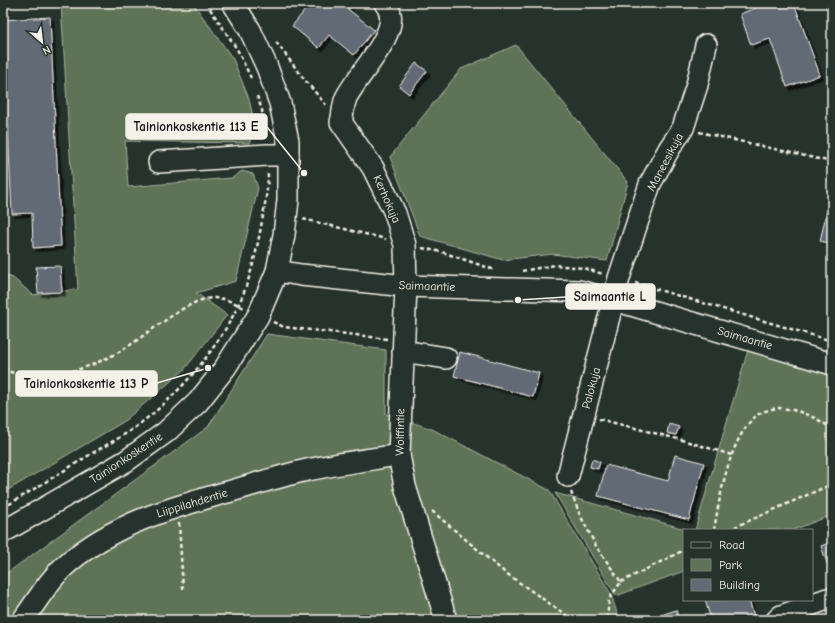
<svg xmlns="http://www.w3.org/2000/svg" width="835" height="623" viewBox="0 0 835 623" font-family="'Comic Neue',sans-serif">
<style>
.green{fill:#5e7357;stroke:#a9b2a0}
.building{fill:#626a74;stroke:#f4f1e8;filter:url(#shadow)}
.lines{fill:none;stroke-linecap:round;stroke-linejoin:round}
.minor-casing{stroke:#f4f1e8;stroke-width:24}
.path{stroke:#f4f1e8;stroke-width:2.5;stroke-dasharray:4 3;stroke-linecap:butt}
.minor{stroke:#26332d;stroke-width:21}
.labels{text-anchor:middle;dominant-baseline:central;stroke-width:3;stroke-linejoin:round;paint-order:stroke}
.street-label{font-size:12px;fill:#f4f1e8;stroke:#26332d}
.leader{fill:none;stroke:#f4f1e8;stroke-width:1.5}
.callout-dot{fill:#f4f1e8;stroke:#26332d;stroke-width:1.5}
.callout{fill:#f4f1e8;stroke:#f4f1e8;stroke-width:1.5}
.callout-label{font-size:13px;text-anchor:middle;font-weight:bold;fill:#111}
</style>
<defs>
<filter id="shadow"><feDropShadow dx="3.5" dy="3.5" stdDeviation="0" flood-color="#0009"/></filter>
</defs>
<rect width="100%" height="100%" fill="#26332d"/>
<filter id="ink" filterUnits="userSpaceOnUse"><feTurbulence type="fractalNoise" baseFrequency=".025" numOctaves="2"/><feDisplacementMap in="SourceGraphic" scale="8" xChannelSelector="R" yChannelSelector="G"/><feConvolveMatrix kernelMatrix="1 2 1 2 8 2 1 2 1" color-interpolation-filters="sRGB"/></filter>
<g filter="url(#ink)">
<!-- green -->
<g class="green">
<path d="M 61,3 L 193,3 L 233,59 L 249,99 L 256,130 L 249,143 L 125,141 L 128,187 L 232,178 L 242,171 L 253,174 L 258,188 L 236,281 L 196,293 L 227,315 L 184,370 L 123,422 L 3,493 L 3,274 L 13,278 L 33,295 L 78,289 Z"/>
<path d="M 516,45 L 628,182 L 607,261 L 553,254 L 503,260 L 420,236 L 390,157 L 461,69 Z"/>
<path d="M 267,334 L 386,350 L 386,414 L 432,429 L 549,490 L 611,594 L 619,620 L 3,620 L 3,576 L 208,427 Z"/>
<path d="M 748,350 L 832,375 L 832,515 L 793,530 L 695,530 Z"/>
<path d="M 555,493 L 689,530 L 684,530 L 684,571 L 616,596 Z"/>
</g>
<!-- building -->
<g class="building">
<path d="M 311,3 L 353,3 L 348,9 L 374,30 L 354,55 L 329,35 L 319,48 L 292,26 Z"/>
<path d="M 757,3 L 794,3 L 820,75 L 787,87 L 770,39 L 751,45 L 740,14 L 758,7 Z"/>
<path d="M 50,17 L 61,246 L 33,248 L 32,213 L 12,214 L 3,20 Z"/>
<path d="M 416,63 L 427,71 L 409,94 L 399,86 Z"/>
<path d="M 832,188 L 832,244 L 820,241 Z"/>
<path d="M 60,266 L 62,292 L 38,293 L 36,267 Z"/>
<path d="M 460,352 L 539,373 L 533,397 L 454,376 Z"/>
<path d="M 669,424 L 679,427 L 676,435 L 667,433 Z"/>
<path d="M 675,455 L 704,463 L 689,520 L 598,496 L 606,465 L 668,481 Z"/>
<path d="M 592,459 L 600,462 L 598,469 L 590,467 Z"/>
<path d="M 832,542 L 832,564 L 828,566 L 821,546 Z"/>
<path d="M 705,600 L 749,600 L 754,616 L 741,620 L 720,620 L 719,618 L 711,620 Z"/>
<path d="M 676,610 L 679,620 L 654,620 L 653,618 Z"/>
</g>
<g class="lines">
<defs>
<g id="minor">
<path d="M 385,3 C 387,6 390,10 390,14 C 396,36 356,77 346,98 C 343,105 343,115 341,122 L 373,168 L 395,213 L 405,245 L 406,286 L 399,455 L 405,486 L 446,620"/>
<path d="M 159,162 L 267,155 L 288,155"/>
<path d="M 277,271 L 301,275 L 406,286 L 578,291 L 614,300 L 832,364"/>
<path d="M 403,351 L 446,358"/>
<path d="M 568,476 L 619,278 L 650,184 L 669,149 L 683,128 L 697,85 L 706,45"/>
<path d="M 3,532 L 126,461 L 166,432 L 198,402 L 225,368 L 258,316 L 277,271 L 284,235 L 288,200 L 288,141 L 280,103 L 267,67 L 250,30 L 233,3"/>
<path d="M 23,620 C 37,601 50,578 68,563 C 114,524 167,509 224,493 C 250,486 276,477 303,471 C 334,464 367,460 399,455"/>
<path d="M 777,620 L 781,616 L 827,599 L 832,599"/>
</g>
</defs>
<!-- minor casing -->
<use href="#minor" class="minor-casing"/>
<!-- path -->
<g class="path">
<path d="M 206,3 L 237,49 L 251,78"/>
<path d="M 826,3 L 832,21"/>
<path d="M 276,42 L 304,79 L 326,105"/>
<path d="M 257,96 L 262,110 L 265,138"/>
<path d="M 699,132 L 832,162"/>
<path d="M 303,219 L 386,239"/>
<path d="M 422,248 L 442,252 L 495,270"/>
<path d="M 522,271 L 555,265 L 583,268 L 603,274"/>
<path d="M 635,283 L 832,341"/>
<path d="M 273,322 L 284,327 L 356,335 L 387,339"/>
<path d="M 3,369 C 38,385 83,371 115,354 C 131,346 147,332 163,322 C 176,313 191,302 206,299 C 220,296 232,301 244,308"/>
<path d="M 599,419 L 682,440 L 732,455"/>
<path d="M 571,492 L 580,515 L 596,546 L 621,582 L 609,599 L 607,620"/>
<path d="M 3,508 C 34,489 65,470 96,451 C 112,442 128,433 142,422 C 181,393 217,349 238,306 C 248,285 255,259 259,237 C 263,216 268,192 268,171"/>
<path d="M 432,511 L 503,571 L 573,620"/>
<path d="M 179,523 L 183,589"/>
<path d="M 714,530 C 720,496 729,439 756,416 C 760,412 773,408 779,408 C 781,408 785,409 788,409 C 804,412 819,419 832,429"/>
<path d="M 728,530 L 832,484"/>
<path d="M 621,582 L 684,550"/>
</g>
<!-- minor -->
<use href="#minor" class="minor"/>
</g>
</g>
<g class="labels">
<!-- street labels -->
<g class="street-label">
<text transform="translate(665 162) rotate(-62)">Maneesikuja</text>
<text transform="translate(387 199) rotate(66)">Kerhokuja</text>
<text transform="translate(427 286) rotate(2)">Saimaantie</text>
<text transform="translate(745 338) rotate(16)">Saimaantie</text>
<text transform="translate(591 388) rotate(-75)">Palokuja</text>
<text transform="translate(400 432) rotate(-89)">Wolffintie</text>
<text transform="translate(126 458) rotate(-33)">Tainionkoskentie</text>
<text transform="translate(192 503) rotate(-17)">Liippilahdentie</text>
</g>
</g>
<!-- callouts -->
<path class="leader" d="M304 173L267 127M518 300L566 297M208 368L157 383"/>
<g class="callout-dot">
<circle cx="304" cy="173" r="4"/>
<circle cx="518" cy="300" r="4"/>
<circle cx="208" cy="368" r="4"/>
</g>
<g class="callout">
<rect x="126" y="114" width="141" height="25" rx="4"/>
<rect x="566" y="284" width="89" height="25" rx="4"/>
<rect x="16" y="371" width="141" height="25" rx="4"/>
</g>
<g class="callout-label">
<text x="196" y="131">Tainionkoskentie 113 E</text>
<text x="610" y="301">Saimaantie L</text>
<text x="86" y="388">Tainionkoskentie 113 P</text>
</g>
<!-- margin -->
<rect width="835" height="623" fill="none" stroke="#26332d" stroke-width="16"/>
<rect x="8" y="8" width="819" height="607" fill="none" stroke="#f4f1e8" stroke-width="1.5" filter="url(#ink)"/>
<!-- legend -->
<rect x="683" y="529" width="130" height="72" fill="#26332d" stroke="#787f78"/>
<rect x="691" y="542" width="20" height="6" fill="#26332d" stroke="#787f78"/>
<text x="719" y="549" font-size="12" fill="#f4f1e8">Road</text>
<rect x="691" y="559" width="20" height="12" fill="#5e7357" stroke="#787f78"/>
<text x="719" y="569" font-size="12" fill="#f4f1e8">Park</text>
<rect x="691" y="579" width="20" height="12" fill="#626a74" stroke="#787f78"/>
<text x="719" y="589" font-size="12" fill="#f4f1e8">Building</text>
<!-- north arrow -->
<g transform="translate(42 42) rotate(152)" stroke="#26332d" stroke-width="3" paint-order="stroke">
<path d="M0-3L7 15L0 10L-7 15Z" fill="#f4f1e8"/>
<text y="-6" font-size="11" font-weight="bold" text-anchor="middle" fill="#f4f1e8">N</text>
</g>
</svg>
